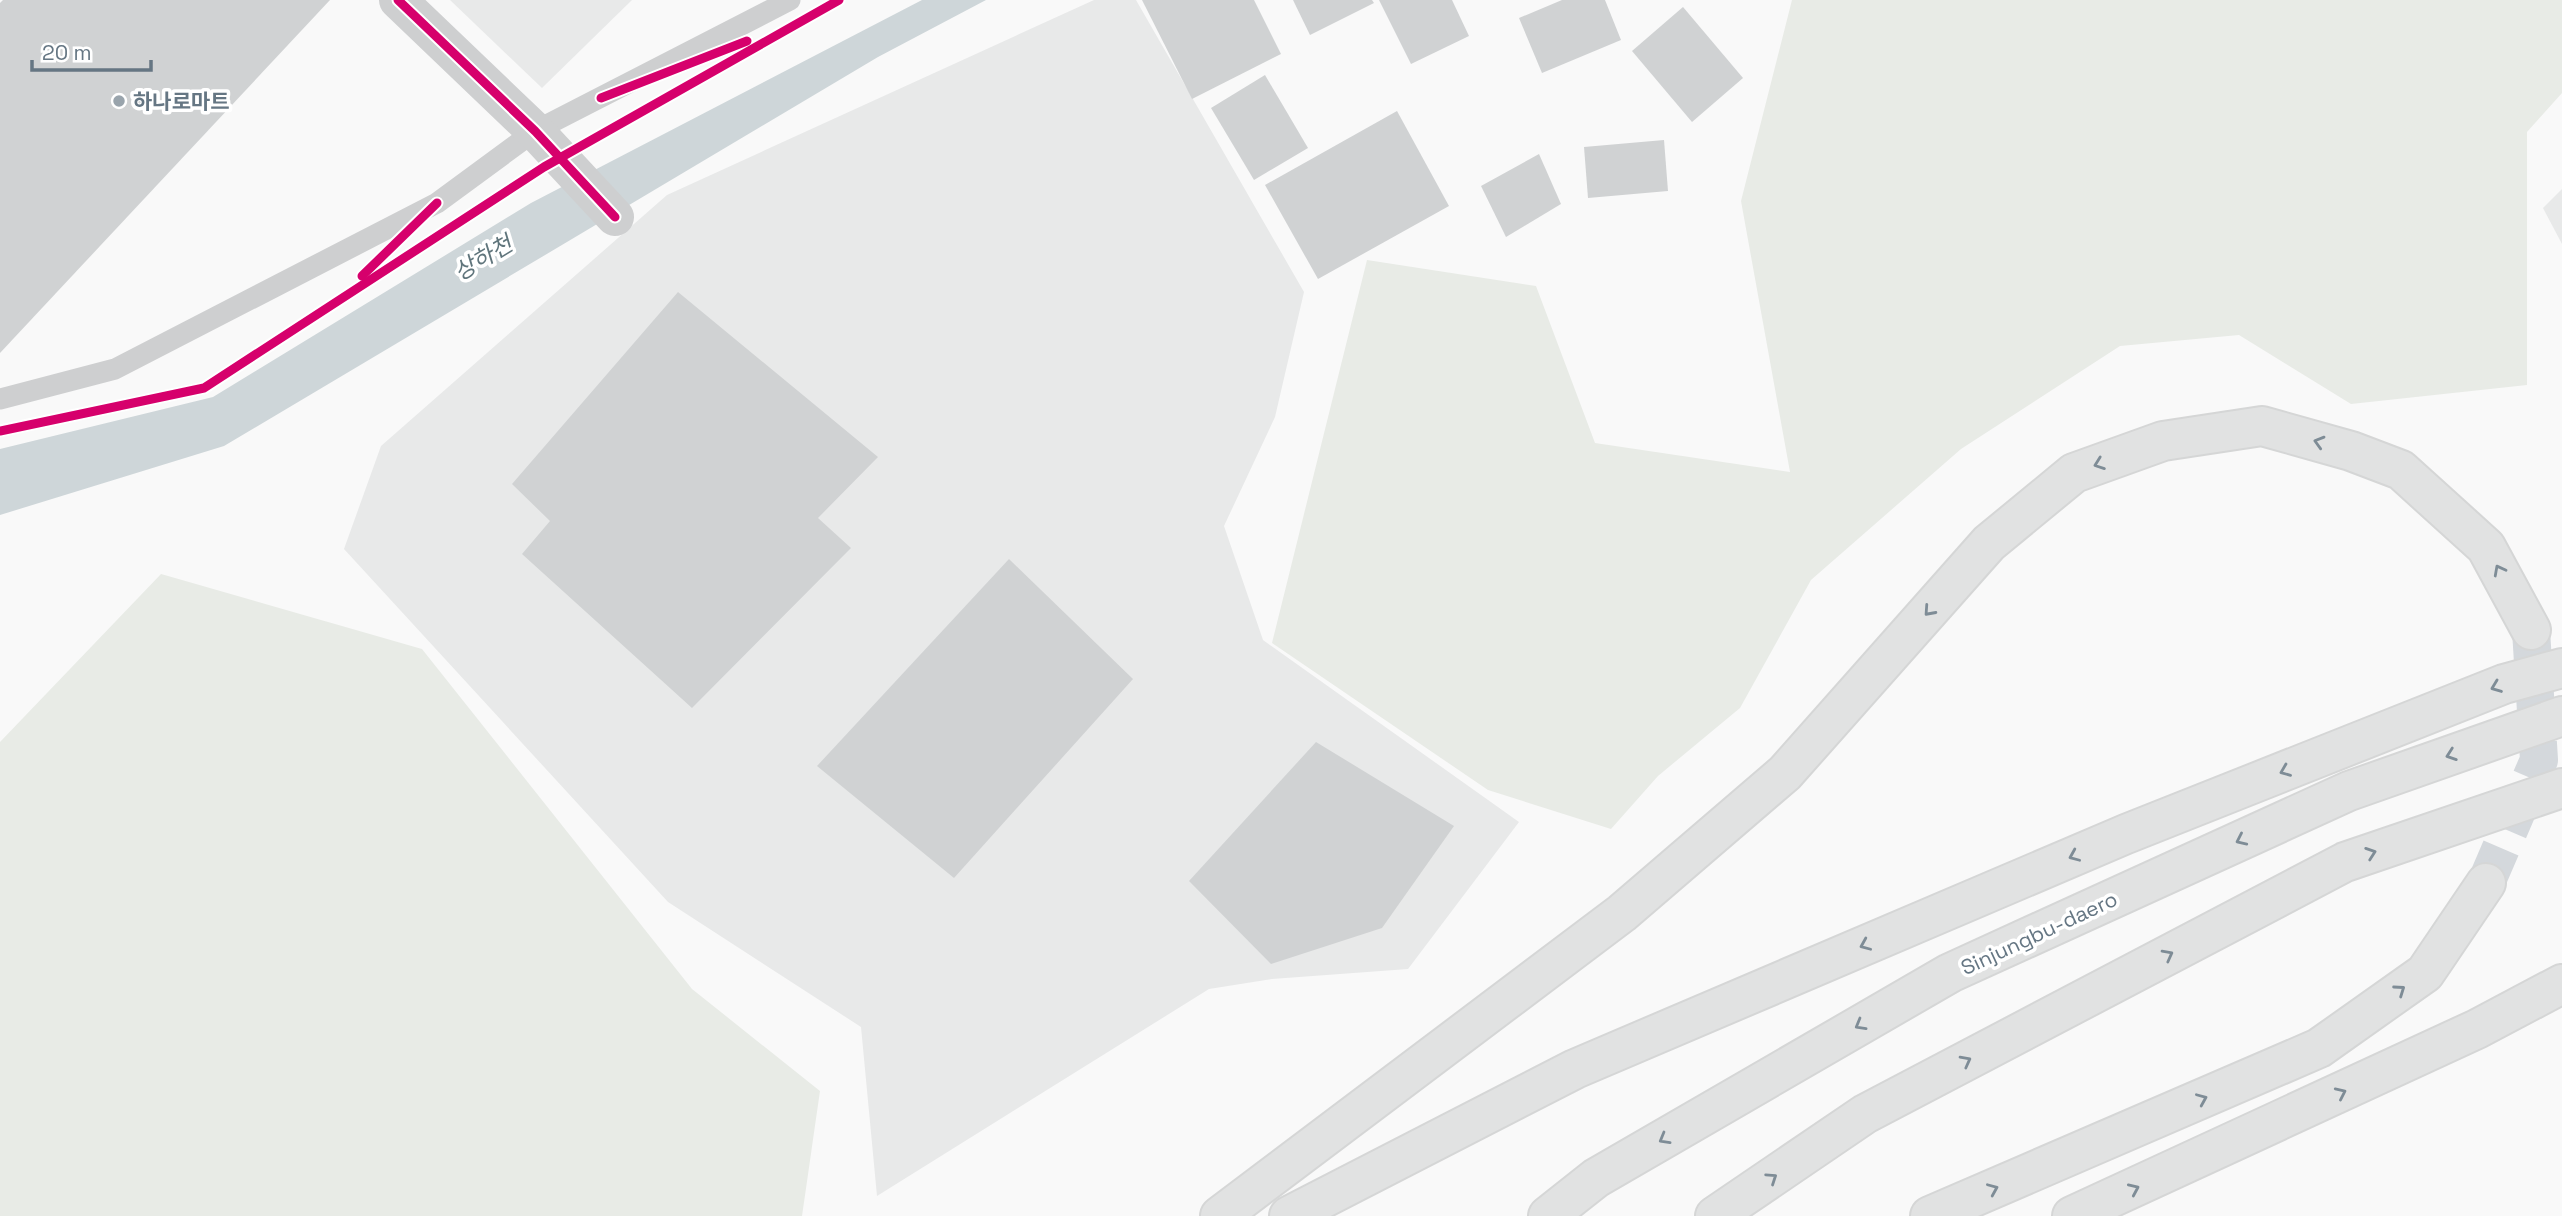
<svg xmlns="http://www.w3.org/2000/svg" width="2562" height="1216" viewBox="0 0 2562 1216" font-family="'Space Grotesk','Noto Sans KR',sans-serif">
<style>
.built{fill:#e8e9e9}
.green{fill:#e8ebe6}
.water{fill:#ced6d9}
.building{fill:#d0d2d3}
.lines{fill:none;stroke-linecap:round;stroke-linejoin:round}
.highway-tunnel{stroke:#d4d8dc;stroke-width:38;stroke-dasharray:38 19;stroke-linecap:butt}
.highway-casing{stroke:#d5d6d6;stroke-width:42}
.lane{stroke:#cecfd0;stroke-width:21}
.street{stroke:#cecfd0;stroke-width:38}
.highway{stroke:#e1e2e2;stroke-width:38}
.cycleway-casing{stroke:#fff;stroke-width:13}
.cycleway{stroke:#d6006c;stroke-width:9}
.oneway{stroke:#7e8c96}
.poi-dot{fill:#99a4ac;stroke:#fff;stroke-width:2.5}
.labels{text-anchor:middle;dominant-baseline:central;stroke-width:7;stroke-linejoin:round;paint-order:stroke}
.poi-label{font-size:21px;font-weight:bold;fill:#657683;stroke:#fff;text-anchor:start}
.street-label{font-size:21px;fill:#657683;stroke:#fff}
.water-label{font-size:23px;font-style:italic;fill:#60757c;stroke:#fff}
</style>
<rect width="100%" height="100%" fill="#f9f9f9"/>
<!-- built -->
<g class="built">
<path d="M 450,0 L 632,0 L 542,88 Z"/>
<path d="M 1094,0 L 1136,0 L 1304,292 L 1275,417 L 1224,526 L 1263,640 L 1519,822 L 1408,969 L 1272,979 L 1209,989 L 877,1196 L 861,1027 L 668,902 L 344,549 L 381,446 L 667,195 Z"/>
<path d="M 2562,189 L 2562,244 L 2543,208 Z"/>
</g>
<!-- green -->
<g class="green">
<path d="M 1792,0 L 2562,0 L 2562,93 L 2527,132 L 2527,385 L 2351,404 L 2239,335 L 2120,346 L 1961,449 L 1811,580 L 1740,708 L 1658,776 L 1611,829 L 1488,790 L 1272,643 L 1367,260 L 1536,286 L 1595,443 L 1790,472 L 1741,201 Z"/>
<path d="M 161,574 L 422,649 L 692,989 L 820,1091 L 802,1216 L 0,1216 L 0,742 Z"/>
</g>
<!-- water -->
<path class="water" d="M 922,0 L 986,0 L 878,57 L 224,446 L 0,515 L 0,449 L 213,397 L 531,203 Z"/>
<!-- building -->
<g class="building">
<path d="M 3,0 L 330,0 L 0,353 L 0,3 Z"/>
<path d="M 1142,0 L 1254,0 L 1281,54 L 1192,99 Z"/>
<path d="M 1293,0 L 1372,0 L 1374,3 L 1310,35 Z"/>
<path d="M 1379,0 L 1452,0 L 1469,36 L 1411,64 Z"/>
<path d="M 1562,0 L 1605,0 L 1621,40 L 1542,73 L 1519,18 Z"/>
<path d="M 1683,7 L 1743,78 L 1692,122 L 1632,51 Z"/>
<path d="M 1265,75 L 1308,148 L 1254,180 L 1211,108 Z"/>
<path d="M 1397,111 L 1449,206 L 1318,279 L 1265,185 Z"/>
<path d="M 1664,140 L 1668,191 L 1588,198 L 1584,147 Z"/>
<path d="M 1539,154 L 1561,204 L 1506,237 L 1481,186 Z"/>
<path d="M 678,292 L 878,457 L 818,518 L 851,548 L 692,708 L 522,554 L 550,521 L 512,484 Z"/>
<path d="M 1009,559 L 1133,679 L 954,878 L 817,766 Z"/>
<path d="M 1316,742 L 1454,826 L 1382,928 L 1271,964 L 1189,881 Z"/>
</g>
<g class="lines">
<!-- highway-tunnel -->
<path class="highway-tunnel" d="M 2486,883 L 2539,760 L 2531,630"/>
<defs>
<g id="highway">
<path d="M 1220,1216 L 1622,913 L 1785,773 L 1989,543 L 2074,473 L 2163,441 L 2262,426 L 2351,451 L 2401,470 L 2486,547 L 2531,630"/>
<path d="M 1289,1216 L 1575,1069 L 2126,834 L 2504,684 L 2562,668"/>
<path d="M 1548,1216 L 1596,1178 L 1950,973 L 2349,791 L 2562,716"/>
<path d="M 1715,1216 L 1865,1114 L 2345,862 L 2562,788"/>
<path d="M 1930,1216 L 2319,1048 L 2425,973 L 2486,883"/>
<path d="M 2072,1216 L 2477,1029 L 2562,984"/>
</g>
</defs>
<!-- highway casing -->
<use href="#highway" class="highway-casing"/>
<!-- lane -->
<path class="lane" d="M 0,399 L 115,369 L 437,203 L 535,131 L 790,0"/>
<!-- street -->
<path class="street" d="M 398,0 L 535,131 L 615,217"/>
<!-- highway -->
<use href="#highway" class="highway"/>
<defs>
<g id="cycleway">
<path d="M 398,0 L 535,131 L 615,217"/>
<path d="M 601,98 L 747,41"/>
<path d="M 362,276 L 437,203"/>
<path d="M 0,431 L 204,388 L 544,167 L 839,0"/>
</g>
</defs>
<!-- cycleway casing -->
<use href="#cycleway" class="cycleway-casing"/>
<!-- cycleway -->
<use href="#cycleway" class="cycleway"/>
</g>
<!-- one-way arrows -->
<defs><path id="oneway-chevron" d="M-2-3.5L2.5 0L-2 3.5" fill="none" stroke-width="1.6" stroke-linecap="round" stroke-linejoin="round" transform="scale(1.75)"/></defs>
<g class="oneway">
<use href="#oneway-chevron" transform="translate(2319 442) rotate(-164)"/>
<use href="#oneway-chevron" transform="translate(2099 464) rotate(160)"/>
<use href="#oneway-chevron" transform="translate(2499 570) rotate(-118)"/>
<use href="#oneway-chevron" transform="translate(1929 611) rotate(132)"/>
<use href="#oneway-chevron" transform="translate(2496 687) rotate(159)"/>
<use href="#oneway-chevron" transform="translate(2451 755) rotate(161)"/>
<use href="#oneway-chevron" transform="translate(2285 771) rotate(158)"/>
<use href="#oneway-chevron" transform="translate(2241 840) rotate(155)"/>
<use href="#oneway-chevron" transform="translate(2371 853) rotate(-19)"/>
<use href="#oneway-chevron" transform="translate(2074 856) rotate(157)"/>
<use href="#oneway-chevron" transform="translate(1865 945) rotate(157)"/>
<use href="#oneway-chevron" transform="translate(2168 955) rotate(-28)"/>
<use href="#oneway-chevron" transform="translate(2400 990) rotate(-35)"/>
<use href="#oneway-chevron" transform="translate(1860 1025) rotate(150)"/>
<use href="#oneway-chevron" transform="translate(1966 1061) rotate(-28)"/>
<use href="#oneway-chevron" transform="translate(2341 1093) rotate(-25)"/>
<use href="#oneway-chevron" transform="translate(2202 1099) rotate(-23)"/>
<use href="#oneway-chevron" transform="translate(1664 1139) rotate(150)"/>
<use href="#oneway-chevron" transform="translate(1772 1178) rotate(-34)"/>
<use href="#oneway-chevron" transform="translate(1993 1189) rotate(-23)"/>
<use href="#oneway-chevron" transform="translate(2134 1189) rotate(-24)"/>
</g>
<!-- markers -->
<circle class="poi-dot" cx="119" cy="101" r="7"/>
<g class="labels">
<!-- poi labels -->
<g class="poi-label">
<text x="133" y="101">하나로마트</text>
</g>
<!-- street labels -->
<g class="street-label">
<text transform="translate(2039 933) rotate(-25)">Sinjungbu-daero</text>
</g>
<!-- water labels -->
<g class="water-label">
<text transform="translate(483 258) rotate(-31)">상하천</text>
</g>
</g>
<!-- scale -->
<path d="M32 60v10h119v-10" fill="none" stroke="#657683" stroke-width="3.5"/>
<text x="42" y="60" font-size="21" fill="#657683" stroke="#ffffff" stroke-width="5" paint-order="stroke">20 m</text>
</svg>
